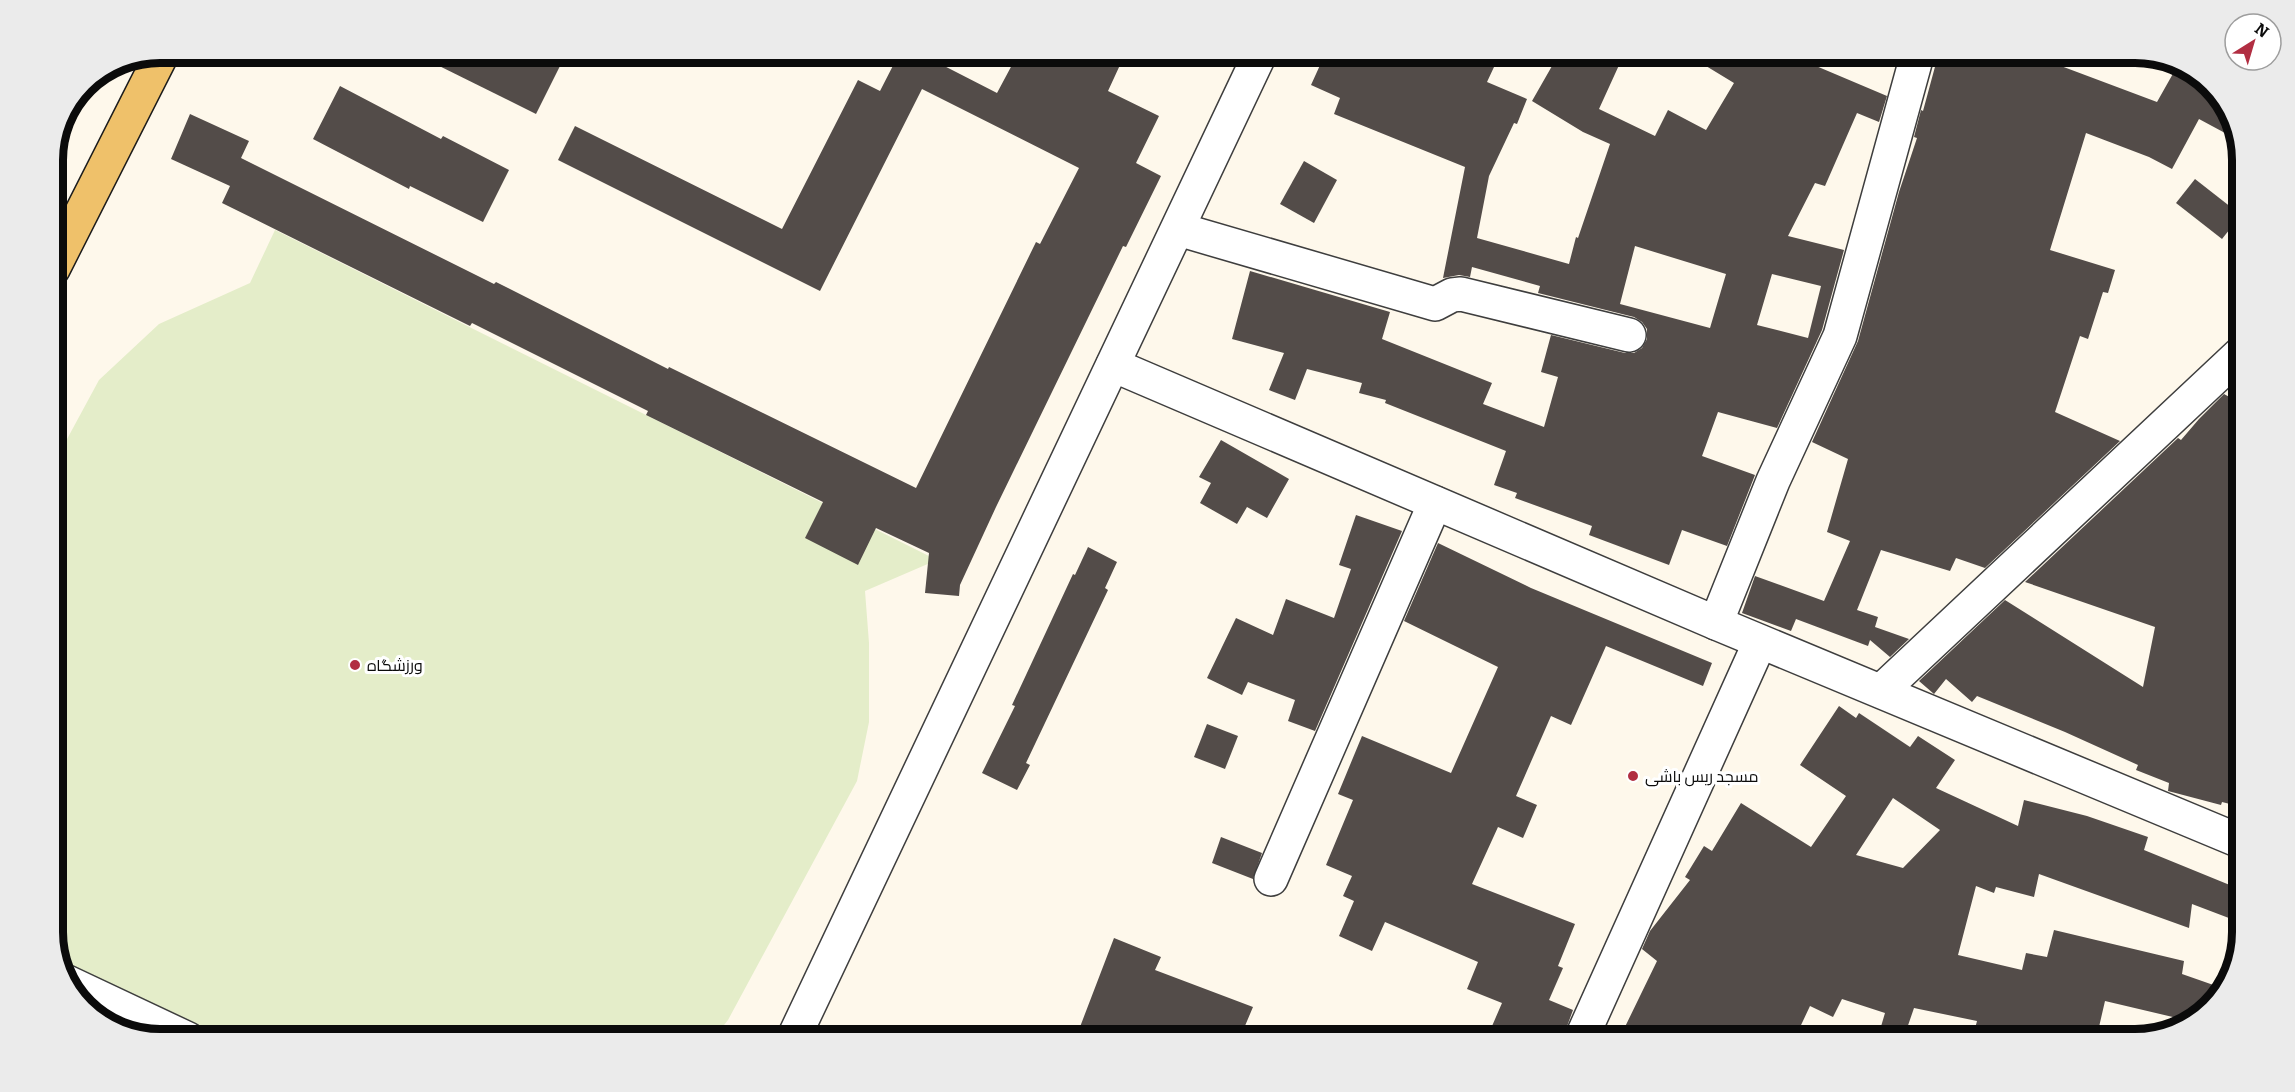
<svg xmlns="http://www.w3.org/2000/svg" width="2295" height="1092" viewBox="0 0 2295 1092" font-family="Bitter,Cairo,serif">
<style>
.pitch{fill:#e4edc9}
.building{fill:#534c49;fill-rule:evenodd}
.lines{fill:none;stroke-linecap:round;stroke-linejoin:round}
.street-casing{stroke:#3e3e3e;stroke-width:36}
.primary-casing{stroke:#1c1c1c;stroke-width:36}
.street{stroke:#fff;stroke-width:33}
.primary{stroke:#efc16a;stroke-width:33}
.poi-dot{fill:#b12e42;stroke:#fff;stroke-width:2}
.labels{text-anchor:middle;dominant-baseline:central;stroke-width:6;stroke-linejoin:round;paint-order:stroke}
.poi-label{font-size:16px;fill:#0b0b0b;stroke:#fff;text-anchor:start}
.rim{fill:none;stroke:#0b0b0b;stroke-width:8}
</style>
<rect width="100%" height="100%" fill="#fef8eb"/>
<!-- pitch -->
<path class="pitch" d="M 275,230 L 937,560 L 865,591 L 869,643 L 869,722 L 857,781 L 728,1020 L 713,1039 L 221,1039 L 135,1004 L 59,959 L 53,940 L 53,465 L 99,380 L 159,324 L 250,283 Z"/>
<!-- building -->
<g class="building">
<path d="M 411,52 L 538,52 L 561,64 L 536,114 Z"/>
<path d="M 900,52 L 917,52 L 997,93 L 1019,52 L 1126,52 L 1108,91 L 1159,116 L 1136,163 L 1161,176 L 1126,247 L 1123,246 L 996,507 L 960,585 L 959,596 L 925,593 L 929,553 L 876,528 L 858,565 L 805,538 L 823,502 L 646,415 L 648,411 L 472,323 L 470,326 L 222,203 L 230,186 L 171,159 L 190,114 L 249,141 L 241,158 L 494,284 L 496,282 L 668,369 L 669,367 L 916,488 L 1036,242 L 1040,244 L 1079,168 L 922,89 L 820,291 L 558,160 L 575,126 L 782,229 L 858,80 L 880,91 Z"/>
<path d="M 1326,52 L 1501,52 L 1487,82 L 1527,99 L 1517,124 L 1514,123 L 1489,176 L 1477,238 L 1569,264 L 1576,237 L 1578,238 L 1610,144 L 1583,132 L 1532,101 L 1560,52 L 1625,52 L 1599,109 L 1655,136 L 1668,110 L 1706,130 L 1734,83 L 1683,52 L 1783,52 L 1887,96 L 1879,122 L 1857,113 L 1825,186 L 1815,183 L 1788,236 L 1844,250 L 1822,330 L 1777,428 L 1718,412 L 1702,456 L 1755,475 L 1727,546 L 1682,530 L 1669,565 L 1589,535 L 1592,526 L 1515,498 L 1517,493 L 1494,485 L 1506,451 L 1385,403 L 1386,400 L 1359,393 L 1362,383 L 1307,369 L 1295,400 L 1269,390 L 1284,353 L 1232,339 L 1250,271 L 1390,312 L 1382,339 L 1492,383 L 1483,404 L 1544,427 L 1558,377 L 1541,372 L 1551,335 L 1625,353 L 1634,353 L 1642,348 L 1647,339 L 1647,329 L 1642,322 L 1634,317 L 1538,293 L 1540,286 L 1472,267 L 1470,277 L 1459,275 L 1443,278 L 1465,167 L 1334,114 L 1340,98 L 1311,85 ZM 1635,246 L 1726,274 L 1710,328 L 1620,304 ZM 1772,274 L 1821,286 L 1808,338 L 1757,325 Z"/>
<path d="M 1939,52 L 2032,52 L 2046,56 L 2045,60 L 2157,102 L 2179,63 L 2224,100 L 2238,140 L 2199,119 L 2172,169 L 2149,157 L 2086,133 L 2050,250 L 2115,270 L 2108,293 L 2103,292 L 2088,339 L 2080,336 L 2055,412 L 2120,441 L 1985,568 L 1956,558 L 1950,571 L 1881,550 L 1857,610 L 1878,617 L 1875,627 L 1909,639 L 1890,657 L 1870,640 L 1868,646 L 1796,619 L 1791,631 L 1742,613 L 1755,576 L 1824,601 L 1850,541 L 1827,532 L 1848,459 L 1812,442 L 1858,341 L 1899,192 L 1917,138 L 1914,137 L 1921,110 L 1923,111 Z"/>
<path d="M 340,86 L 441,139 L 443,136 L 509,170 L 483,222 L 410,186 L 409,189 L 313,139 Z"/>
<path d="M 1304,161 L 1337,180 L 1314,223 L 1280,204 Z"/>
<path d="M 2195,179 L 2241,215 L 2222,239 L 2176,203 Z"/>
<path d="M 2224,394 L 2242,404 L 2242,807 L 2222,802 L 2221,805 L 2168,791 L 2169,783 L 2136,770 L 2138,765 L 2065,732 L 1977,696 L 1972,702 L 1946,679 L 1934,694 L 1919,681 L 2005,600 L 2143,687 L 2155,627 L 2025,582 L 2178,438 L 2181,440 L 2199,419 Z"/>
<path d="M 1221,440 L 1289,479 L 1267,518 L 1247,507 L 1237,524 L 1200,503 L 1211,483 L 1199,477 Z"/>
<path d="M 1356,515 L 1402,531 L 1315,731 L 1288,721 L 1295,700 L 1248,682 L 1242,695 L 1207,678 L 1236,618 L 1273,635 L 1286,599 L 1334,618 L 1351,569 L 1339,565 Z"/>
<path d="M 1438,543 L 1531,588 L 1712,663 L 1703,686 L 1606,646 L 1571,725 L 1551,716 L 1516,796 L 1537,805 L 1523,838 L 1498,827 L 1472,884 L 1575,924 L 1558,966 L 1563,968 L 1549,1000 L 1573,1010 L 1562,1040 L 1486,1040 L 1502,1003 L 1467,989 L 1478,962 L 1385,922 L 1372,951 L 1339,936 L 1354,901 L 1343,896 L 1352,876 L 1326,865 L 1353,800 L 1338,794 L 1362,736 L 1451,773 L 1498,667 L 1404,621 Z"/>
<path d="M 1088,547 L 1117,562 L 1105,588 L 1108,590 L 1026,763 L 1030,765 L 1017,790 L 982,773 L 1015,706 L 1012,705 L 1073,574 L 1075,575 Z"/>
<path d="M 1839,706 L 1856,718 L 1859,713 L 1910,747 L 1918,736 L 1955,760 L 1936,788 L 2018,826 L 2024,800 L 2087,816 L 2148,837 L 2144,850 L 2242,890 L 2242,923 L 2192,904 L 2189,928 L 2039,874 L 2034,897 L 1996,887 L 1994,893 L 1976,886 L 1958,955 L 2022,970 L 2026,953 L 2047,957 L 2054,930 L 2184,961 L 2182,974 L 2222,988 L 2194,1022 L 2105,1001 L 2096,1040 L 1972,1040 L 1977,1021 L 1914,1008 L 1903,1040 L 1877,1040 L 1885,1013 L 1842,999 L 1833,1017 L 1810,1006 L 1794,1040 L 1601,1040 L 1608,1025 L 1623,1031 L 1657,961 L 1642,949 L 1650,931 L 1690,880 L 1685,877 L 1704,846 L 1712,851 L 1741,803 L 1811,847 L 1846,796 L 1800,765 ZM 1893,798 L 1940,830 L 1903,868 L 1856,855 Z"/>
<path d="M 1207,724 L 1238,736 L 1225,769 L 1194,757 Z"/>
<path d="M 1221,837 L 1262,853 L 1253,879 L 1212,863 Z"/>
<path d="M 1114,938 L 1161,957 L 1155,970 L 1253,1007 L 1239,1040 L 1075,1040 Z"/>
</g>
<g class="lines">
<defs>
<g id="street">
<path d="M 1178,229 L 1435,304 L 1452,295 L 1461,294 L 1629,335"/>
<path d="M 1113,365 L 1716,623 L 2242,842"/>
<path d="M 1716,623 L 1773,481 L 1840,336 L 1918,52"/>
<path d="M 1881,691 L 2242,352"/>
<path d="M 1271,879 L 1435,503"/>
<path d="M 67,982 L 188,1039"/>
<path d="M 793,1039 L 1261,52"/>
<path d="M 1581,1039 L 1760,642"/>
</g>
<path id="primary" d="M 53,269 L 163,52"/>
</defs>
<!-- street casing -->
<use href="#street" class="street-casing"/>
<!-- primary casing -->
<use href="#primary" class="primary-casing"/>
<!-- street -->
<use href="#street" class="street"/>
<!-- primary -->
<use href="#primary" class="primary"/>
</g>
<!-- markers -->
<g class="poi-dot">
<circle cx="355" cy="665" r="6"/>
<circle cx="1633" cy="776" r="6"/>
</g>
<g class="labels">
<!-- poi labels -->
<g class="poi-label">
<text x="367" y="665">ورزشگاه</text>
<text x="1645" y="776">مسجد ریس باشی</text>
</g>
</g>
<!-- crop -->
<path d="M0 0H2295V1092H0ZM160 63H2135A97 97 0 0 1 2232 160V932A97 97 0 0 1 2135 1029H160A97 97 0 0 1 63 932V160A97 97 0 0 1 160 63Z" fill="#ebebeb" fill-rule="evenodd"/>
<path class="rim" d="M160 63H2135A97 97 0 0 1 2232 160V932A97 97 0 0 1 2135 1029H160A97 97 0 0 1 63 932V160A97 97 0 0 1 160 63Z"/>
<!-- north arrow -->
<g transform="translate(2253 42) rotate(37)"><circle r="28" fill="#ffffff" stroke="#9d9d9d" stroke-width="1.5"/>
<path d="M0-4.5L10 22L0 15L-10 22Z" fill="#b12e42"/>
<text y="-9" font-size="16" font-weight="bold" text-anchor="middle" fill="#0b0b0b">N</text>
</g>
</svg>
